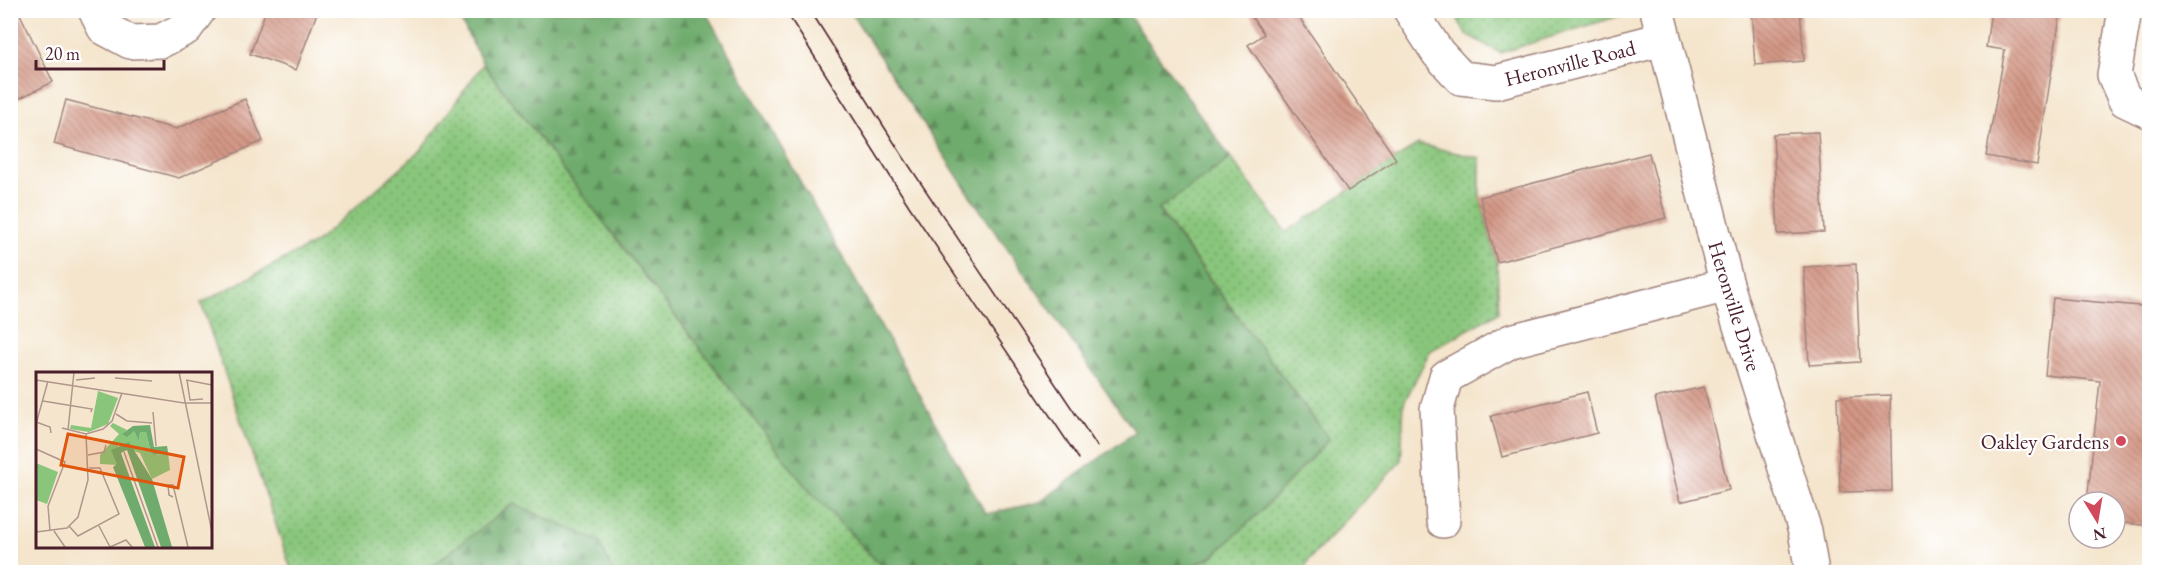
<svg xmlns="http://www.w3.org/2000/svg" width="2160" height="583" viewBox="0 0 2160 583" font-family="'EB Garamond',serif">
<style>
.grass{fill:url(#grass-dots);stroke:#6a7254;stroke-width:1.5}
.forest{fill:url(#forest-firs);stroke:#5c654c;stroke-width:1.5}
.building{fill:url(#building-back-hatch)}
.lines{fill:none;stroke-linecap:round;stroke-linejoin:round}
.minor-casing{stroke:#9f827c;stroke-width:36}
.minor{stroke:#fff;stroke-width:33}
.tram{stroke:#4a1f2b;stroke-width:1.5}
.poi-dot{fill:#d1495b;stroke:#fff;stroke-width:2}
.labels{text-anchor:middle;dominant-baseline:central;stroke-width:4.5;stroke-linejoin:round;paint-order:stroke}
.street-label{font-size:21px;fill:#4a1f2b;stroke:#fff}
.poi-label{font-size:21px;fill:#4a1f2b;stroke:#fff;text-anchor:end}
.inset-road{fill:none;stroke:#b0968c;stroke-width:1.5}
.view{fill:#e0560e;fill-opacity:0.15;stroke:#e0560e;stroke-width:3}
.inset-edge{fill:none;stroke:#4a1f2b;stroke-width:3}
</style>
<defs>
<pattern id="grass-dots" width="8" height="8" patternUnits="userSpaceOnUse" patternTransform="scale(1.5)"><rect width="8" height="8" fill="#89c67c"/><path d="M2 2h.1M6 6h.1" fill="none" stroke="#72a066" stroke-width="1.8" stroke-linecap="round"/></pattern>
<pattern id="forest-firs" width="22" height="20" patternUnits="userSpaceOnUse" patternTransform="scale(1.5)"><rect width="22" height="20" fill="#6eab6c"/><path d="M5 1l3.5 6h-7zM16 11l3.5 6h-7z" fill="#5c8b59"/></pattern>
<pattern id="building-back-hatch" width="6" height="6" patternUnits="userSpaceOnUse" patternTransform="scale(1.5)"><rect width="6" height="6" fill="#d49886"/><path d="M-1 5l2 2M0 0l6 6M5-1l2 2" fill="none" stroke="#ae7b6e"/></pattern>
</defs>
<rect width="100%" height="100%" fill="#fff"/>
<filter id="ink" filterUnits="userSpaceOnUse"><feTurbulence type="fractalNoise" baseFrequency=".0167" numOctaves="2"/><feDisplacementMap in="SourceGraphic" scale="12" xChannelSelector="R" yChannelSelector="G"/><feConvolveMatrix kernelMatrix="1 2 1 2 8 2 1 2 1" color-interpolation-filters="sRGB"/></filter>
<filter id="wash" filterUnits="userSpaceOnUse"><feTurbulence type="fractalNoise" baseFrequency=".008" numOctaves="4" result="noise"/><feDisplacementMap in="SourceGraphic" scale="24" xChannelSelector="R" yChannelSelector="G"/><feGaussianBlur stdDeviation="1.35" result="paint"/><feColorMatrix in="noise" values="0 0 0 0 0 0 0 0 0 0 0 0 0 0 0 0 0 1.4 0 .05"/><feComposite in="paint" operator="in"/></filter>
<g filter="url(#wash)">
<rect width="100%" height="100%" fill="#f4e5cc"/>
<!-- grass -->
<g class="grass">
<path d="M 1453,11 L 1635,11 L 1500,53 L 1466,34 Z"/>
<path d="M 483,64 L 805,486 L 887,572 L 613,572 L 599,541 L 513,504 L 424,572 L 292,572 L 201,303 L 315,243 L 422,149 Z"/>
<path d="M 1418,144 L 1480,158 L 1480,197 L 1497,262 L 1499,312 L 1430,351 L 1404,403 L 1401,461 L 1309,560 L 1304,572 L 1179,572 L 1213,556 L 1261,511 L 1329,439 L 1158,209 L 1231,158 L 1286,232 Z"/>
</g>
<!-- forest -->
<g class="forest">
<path d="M 456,11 L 705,11 L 986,514 L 1040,502 L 1135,432 L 969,194 L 850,11 L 1126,11 L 1231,158 L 1158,210 L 1329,439 L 1261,511 L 1213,556 L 1179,572 L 887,572 L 805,486 L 483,64 Z"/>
<path d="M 513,504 L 599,541 L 613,572 L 424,572 Z"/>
</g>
<g id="blocks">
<!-- building -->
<g class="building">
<path d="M 10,10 L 18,10 L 53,82 L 10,103 Z"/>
<path d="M 266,10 L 318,10 L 296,70 L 250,54 Z"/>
<path d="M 1247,10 L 1294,10 L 1396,159 L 1348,191 L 1248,45 L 1264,34 Z"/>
<path d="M 1751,10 L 1800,10 L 1804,61 L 1755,65 Z"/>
<path d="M 1991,10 L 2061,10 L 2037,165 L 1986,156 L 2005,50 L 1986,47 Z"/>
<path d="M 245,99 L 263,141 L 179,178 L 54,144 L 66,100 L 176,129 Z"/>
<path d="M 1818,132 L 1824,232 L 1778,234 L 1773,134 Z"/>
<path d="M 1649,153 L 1666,218 L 1497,262 L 1480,197 Z"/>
<path d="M 1856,264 L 1860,362 L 1809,365 L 1804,267 Z"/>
<path d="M 2053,298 L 2150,307 L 2150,526 L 2115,522 L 2115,502 L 2087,502 L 2100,381 L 2045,375 Z"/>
<path d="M 1704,387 L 1729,490 L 1680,502 L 1655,398 Z"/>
<path d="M 1587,392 L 1597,433 L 1502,457 L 1491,416 Z"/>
<path d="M 1890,395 L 1892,491 L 1840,492 L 1837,397 Z"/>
</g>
</g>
</g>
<g filter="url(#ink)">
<use href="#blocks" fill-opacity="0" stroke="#9f827c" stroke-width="1.5"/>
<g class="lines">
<defs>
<g id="minor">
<path d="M 95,10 L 104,28 L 130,42 L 161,41 L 186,28 L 199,10"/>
<path d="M 1410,10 L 1438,53 L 1461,78 L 1496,82 L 1663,39"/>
<path d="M 1657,10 L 1727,285 L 1805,531 L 1812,572"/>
<path d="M 2125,10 L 2114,75 L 2125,100 L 2150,112"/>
<path d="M 1443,521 L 1437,409 L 1446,377 L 1511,341 L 1727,285"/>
</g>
</defs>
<!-- minor casing -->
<use href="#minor" class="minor-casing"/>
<!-- minor -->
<use href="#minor" class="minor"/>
<!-- tram -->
<g class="tram">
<path d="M 785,10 L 909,206 L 1079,459"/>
<path d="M 810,10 L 902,155 L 1097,446"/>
</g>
</g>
</g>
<!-- markers -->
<circle class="poi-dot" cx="2121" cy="441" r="6"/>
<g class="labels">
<!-- street labels -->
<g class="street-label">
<text transform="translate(1570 63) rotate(-14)">Heronville Road</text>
<text transform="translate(1735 306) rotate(73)">Heronville Drive</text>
</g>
<!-- poi labels -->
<g class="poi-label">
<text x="2109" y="441">Oakley Gardens</text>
</g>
</g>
<!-- overview -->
<g transform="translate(36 372)">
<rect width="176" height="176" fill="#f4e5cc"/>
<path d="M 77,51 L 91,58 L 87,62 L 98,59 L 103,69 L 104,60 L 110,60 L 115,81 L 120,83 L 132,80 L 134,98 L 116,107 L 104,81 L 82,73 L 82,93 L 64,92 L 64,83 L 83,62 L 74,54 Z" fill="#89c67c"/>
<path d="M 114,53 L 118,75 L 131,74 L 132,80 L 119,83 L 115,81 L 110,60 L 104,60 L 103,69 L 98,59 L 91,65 L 86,62 L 97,54 ZM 93,70 L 116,107 L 136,175 L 125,175 L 91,78 L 85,81 L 119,175 L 109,175 L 77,95 L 81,92 L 75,78 Z" fill="#6eab6c"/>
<path d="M 62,19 L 82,26 L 72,52 L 53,60 L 34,57 L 35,53 L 55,56 ZM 0,91 L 22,100 L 11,132 L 0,128 Z" fill="#89c67c"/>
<path class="inset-road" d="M 143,0 L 176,160M 79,6 L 116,9M 0,8 L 148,31 L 176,31M 40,8 L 59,6M 150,8 L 176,13M 151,8 L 154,28 L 167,27M 7,29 L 56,37 L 55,40M 117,40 L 120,74M 80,42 L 91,49 L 116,51M 0,50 L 14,55 L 15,61M 0,52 L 12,9M 26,56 L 50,62 L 67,57 L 76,49 L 86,21M 32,58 L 38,0M 0,77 L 29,90 L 12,134 L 14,159M 88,80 L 122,175M 52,83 L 68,80 L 70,73M 137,125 L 133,123 L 132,113 L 137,113 L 152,175M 33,154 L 42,164 L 83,142 L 64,96 L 53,96M 63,154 L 74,175M 18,159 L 29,175M 0,160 L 31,156 L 42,145 L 52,108 L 50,62M 74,175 L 90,168 L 96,175"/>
<path class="view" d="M 32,62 L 148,85 L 142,116 L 25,93 Z"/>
<rect width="176" height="176" class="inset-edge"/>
</g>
<!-- margin -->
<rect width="2160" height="583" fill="none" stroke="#fff" stroke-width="36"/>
<!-- north arrow -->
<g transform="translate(2097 520) rotate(169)"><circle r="28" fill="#ffffff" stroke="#b7a5aa" stroke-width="1.5"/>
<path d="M0-4.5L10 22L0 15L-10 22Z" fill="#d1495b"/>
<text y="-9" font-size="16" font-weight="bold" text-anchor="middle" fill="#4a1f2b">N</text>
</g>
<!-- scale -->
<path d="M36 60v9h128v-9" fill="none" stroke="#4a1f2b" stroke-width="3"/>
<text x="45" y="60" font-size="18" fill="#4a1f2b" stroke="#ffffff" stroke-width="4.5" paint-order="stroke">20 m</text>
</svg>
